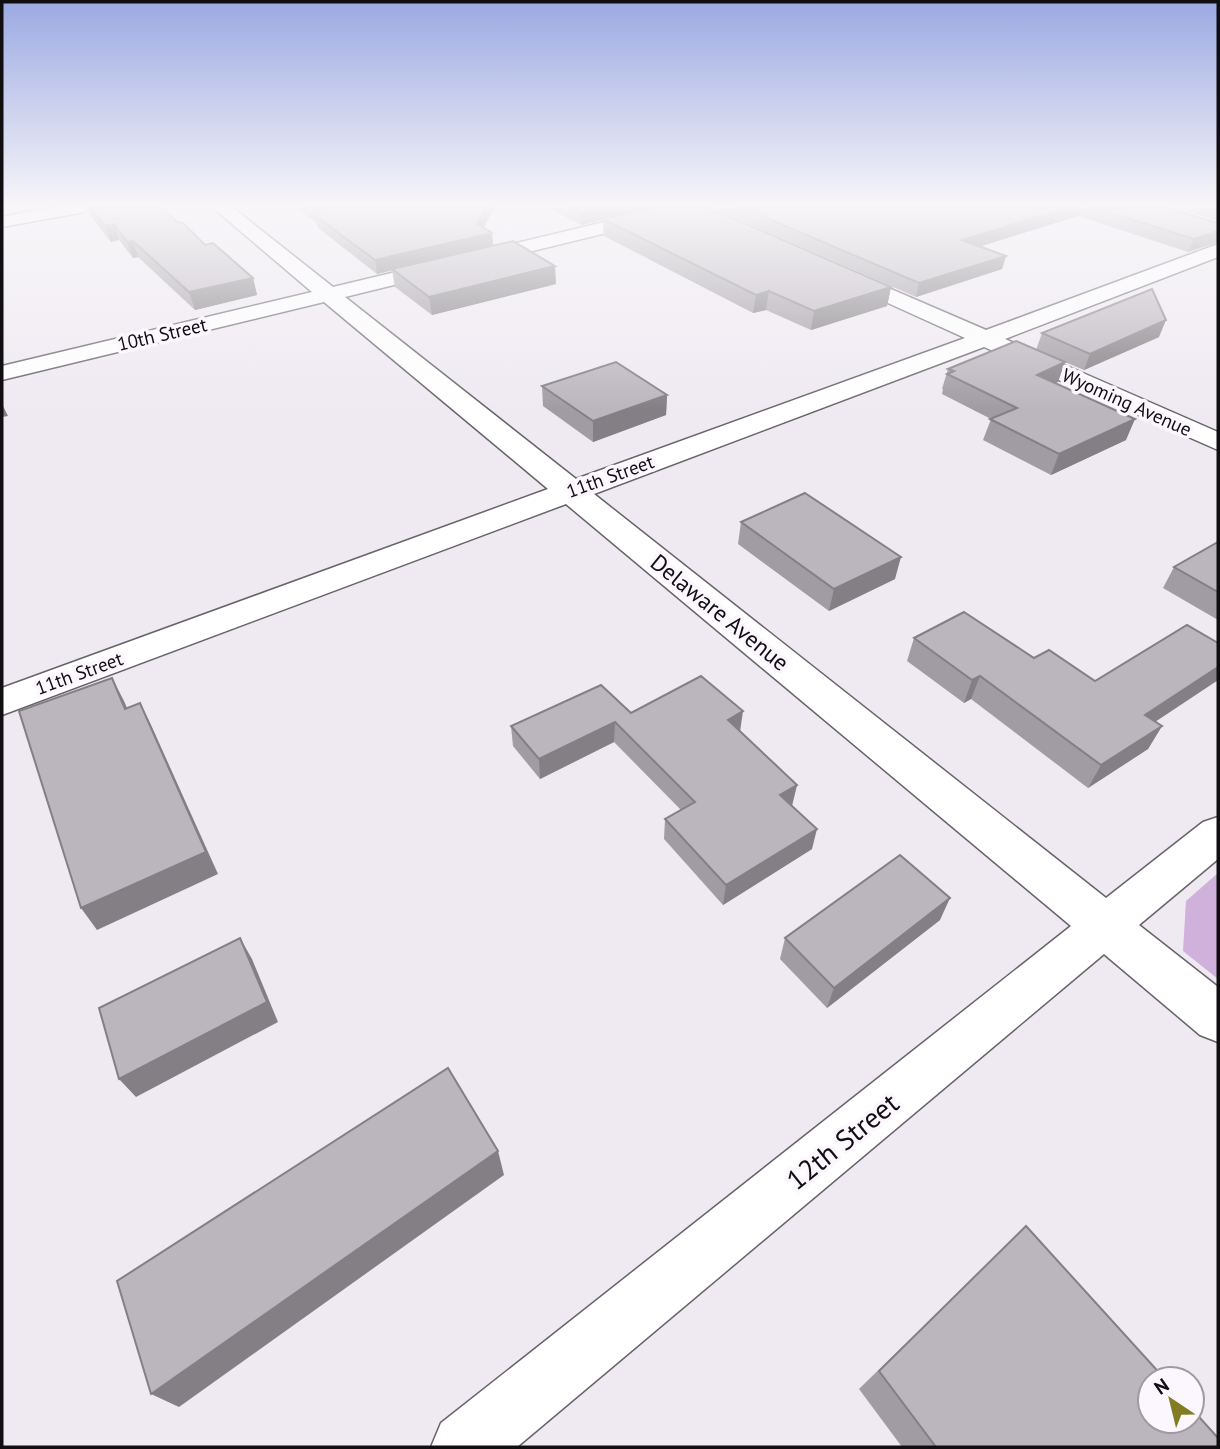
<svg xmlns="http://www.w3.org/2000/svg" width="1220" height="1449" viewBox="0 0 1220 1449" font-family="'PT Sans',sans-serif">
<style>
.green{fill:#cfb1dc}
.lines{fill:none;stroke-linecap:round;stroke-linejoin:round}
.minor-casing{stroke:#68636a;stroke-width:3}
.minor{fill:#fff;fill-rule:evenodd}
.wall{fill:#a19ca3}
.shaded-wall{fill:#837f84}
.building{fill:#bbb5bd;stroke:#837f84;stroke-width:2}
.labels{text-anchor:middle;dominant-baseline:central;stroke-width:7;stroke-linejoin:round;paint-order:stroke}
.far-street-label{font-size:19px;fill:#100e11;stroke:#fcf7fe}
.street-label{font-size:23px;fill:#100e11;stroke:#fcf7fe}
.near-street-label{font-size:28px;fill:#100e11;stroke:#fcf7fe}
</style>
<rect width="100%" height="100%" fill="#efeaf2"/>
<!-- green -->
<path class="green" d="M 1218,873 L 1218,979 L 1183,951 L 1186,901 Z"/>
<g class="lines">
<defs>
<g id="minor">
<path d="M 54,207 L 94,207 L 85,212 L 2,227 L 2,217 Z"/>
<path d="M 212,207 L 232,207 L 333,287 L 667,207 L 699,207 L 696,211 L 345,297 L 576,479 L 965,338 L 835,279 L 832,275 L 835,271 L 849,271 L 986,330 L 1218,244 L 1218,257 L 1005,339 L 1218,432 L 1218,450 L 984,347 L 594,494 L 1106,898 L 1203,822 L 1218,817 L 1218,859 L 1139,925 L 1218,987 L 1218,1042 L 1200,1035 L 1104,954 L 517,1447 L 431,1447 L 441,1423 L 1071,926 L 566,504 L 2,715 L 2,688 L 548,489 L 324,302 L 2,380 L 2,366 L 312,292 Z"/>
</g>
</defs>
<!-- minor casing -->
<use href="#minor" class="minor-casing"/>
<!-- minor -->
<use href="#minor" class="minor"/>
</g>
<!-- wall -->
<g class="wall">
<path d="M 86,207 L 162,207 L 205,245 L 253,278 L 257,295 L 195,310 L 138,257 L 133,258 L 119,240 L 111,242 L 88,213 Z"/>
<path d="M 294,207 L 495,207 L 483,228 L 492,233 L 493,245 L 556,284 L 432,315 L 395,287 L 392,270 L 377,274 L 317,227 L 316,222 Z"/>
<path d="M 547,207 L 655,207 L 891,287 L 887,306 L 811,330 L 766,310 L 753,313 L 604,236 L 603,220 L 581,225 Z"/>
<path d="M 711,207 L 1165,207 L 1218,223 L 1218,242 L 1188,252 L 1078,216 L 980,246 L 1006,256 L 1002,269 L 916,297 Z"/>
<path d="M 1174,207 L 1218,207 L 1218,221 Z"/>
<path d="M 1042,333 L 1159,337 L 1084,370 L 1065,362 L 1058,382 L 1055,383 L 1126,440 L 1051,475 L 983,440 L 991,419 L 942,394 L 943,389 L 942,389 L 948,369 L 1036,350 Z"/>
<path d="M 542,386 L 667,395 L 666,415 L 593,442 L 543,406 Z"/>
<path d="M 741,522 L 895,579 L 829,611 L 738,544 Z"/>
<path d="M 1218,542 L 1218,620 L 1163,588 L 1174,567 Z"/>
<path d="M 914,638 L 1034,658 L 1095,681 L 1218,680 L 1155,722 L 1162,726 L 1148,749 L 1088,788 L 971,699 L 964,703 L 907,661 Z"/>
<path d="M 631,713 L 740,731 L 797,785 L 792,806 L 812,849 L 723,905 L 664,839 L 665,819 L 681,810 L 614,742 L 540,779 L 513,746 L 511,726 Z"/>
<path d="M 940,920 L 827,1008 L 780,959 L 785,938 Z"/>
<path d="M 1026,1226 L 1218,1447 L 902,1447 L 859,1389 Z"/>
</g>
<!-- shaded-wall -->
<g class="shaded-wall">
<path d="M 487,207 L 495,207 L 479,236 L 492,233 L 493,246 L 377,274 L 375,260 L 477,224 Z"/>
<path d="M 603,207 L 655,207 L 581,225 L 581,212 Z"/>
<path d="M 1071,207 L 1081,207 L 1078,216 L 959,253 L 962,240 Z"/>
<path d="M 114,224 L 119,240 L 111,242 L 105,226 Z"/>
<path d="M 1218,231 L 1218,242 L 1188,252 L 1194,239 Z"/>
<path d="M 133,241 L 138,257 L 133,258 L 127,242 Z"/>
<path d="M 1006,256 L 1002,269 L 916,297 L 919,283 Z"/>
<path d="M 555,266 L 556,284 L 432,315 L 429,297 Z"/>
<path d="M 253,278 L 257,295 L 195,310 L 189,292 Z"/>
<path d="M 891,287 L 887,306 L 811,330 L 814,311 Z"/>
<path d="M 769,291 L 766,310 L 753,313 L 756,295 Z"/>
<path d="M 1166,320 L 1159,337 L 1084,370 L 1090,354 Z"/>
<path d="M 1065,362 L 1058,382 L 1030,395 L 1037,375 Z"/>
<path d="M 667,395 L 666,415 L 593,442 L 593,421 Z"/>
<path d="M 2,404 L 8,416 L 2,417 Z"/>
<path d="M 1135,419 L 1126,440 L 1051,475 L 1059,454 Z"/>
<path d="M 901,557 L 895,579 L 829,611 L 834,589 Z"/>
<path d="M 1218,667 L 1218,680 L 1132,737 L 1145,715 Z"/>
<path d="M 980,676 L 971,699 L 964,703 L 972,680 Z"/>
<path d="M 112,678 L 124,701 L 137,731 L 125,709 Z"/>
<path d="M 140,703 L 151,725 L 218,874 L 97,930 L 81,908 Z"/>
<path d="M 743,711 L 740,732 L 728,720 Z"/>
<path d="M 615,722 L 614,742 L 540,779 L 539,759 Z"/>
<path d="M 1162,726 L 1148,749 L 1088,788 L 1101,765 Z"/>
<path d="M 797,785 L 792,805 L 776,815 L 780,795 Z"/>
<path d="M 817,829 L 812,849 L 723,905 L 726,885 Z"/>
<path d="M 950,898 L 940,920 L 827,1008 L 834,988 Z"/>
<path d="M 240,938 L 252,959 L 278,1022 L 136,1097 L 119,1079 Z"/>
<path d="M 498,1151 L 504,1175 L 179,1407 L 151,1394 Z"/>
</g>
<!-- building -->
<g class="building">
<path d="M 90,207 L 162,207 L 178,223 L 182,222 L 205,245 L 213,243 L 253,278 L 189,292 L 133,241 L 127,242 L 114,224 L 105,226 Z"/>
<path d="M 310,207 L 487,207 L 477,224 L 492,233 L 375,260 L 314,215 L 319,214 Z"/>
<path d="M 570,207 L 603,207 L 581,212 Z"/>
<path d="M 655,207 L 707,207 L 891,287 L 814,311 L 769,291 L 756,295 L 603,219 Z"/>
<path d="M 741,207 L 1071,207 L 962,240 L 1006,256 L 919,283 Z"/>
<path d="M 1092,207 L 1165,207 L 1218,223 L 1218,231 L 1194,239 Z"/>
<path d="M 513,241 L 555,266 L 429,297 L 392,269 Z"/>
<path d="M 1152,289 L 1166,320 L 1090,354 L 1042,333 Z"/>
<path d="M 1016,341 L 1065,362 L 1037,375 L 1135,419 L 1059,454 L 990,419 L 1017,408 L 947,374 L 954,371 L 948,369 Z"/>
<path d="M 616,362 L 667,395 L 593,421 L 542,386 Z"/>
<path d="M 805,493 L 901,557 L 834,589 L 741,522 Z"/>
<path d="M 1218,542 L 1218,592 L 1174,567 Z"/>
<path d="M 964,612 L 1034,658 L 1049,650 L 1095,681 L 1187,625 L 1218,643 L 1218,667 L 1145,715 L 1162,726 L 1101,765 L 980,676 L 972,680 L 914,638 Z"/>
<path d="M 701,676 L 743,711 L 728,720 L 797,785 L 780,795 L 817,829 L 726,885 L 665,819 L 695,802 L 615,722 L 539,759 L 511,726 L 601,685 L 631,713 Z"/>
<path d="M 112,678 L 125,709 L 140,703 L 206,852 L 81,908 L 19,711 Z"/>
<path d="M 900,855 L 950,898 L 834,988 L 785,938 Z"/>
<path d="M 240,938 L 267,1002 L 119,1079 L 99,1008 Z"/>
<path d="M 448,1068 L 498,1151 L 151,1394 L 117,1281 Z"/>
<path d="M 1026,1226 L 1165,1379 L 1150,1379 L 1150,1421 L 1192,1421 L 1192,1409 L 1218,1438 L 1218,1447 L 936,1447 L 879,1371 Z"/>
</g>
<!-- sky -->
<linearGradient id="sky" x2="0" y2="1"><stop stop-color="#9ba9e2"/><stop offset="0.5" stop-color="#f8f6f9"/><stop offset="1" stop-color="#f8f6f9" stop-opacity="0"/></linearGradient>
<rect width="1220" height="410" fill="url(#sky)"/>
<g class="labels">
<!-- far-street labels -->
<g class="far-street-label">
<text transform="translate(162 334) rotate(-13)">10th Street</text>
<text transform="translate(1127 402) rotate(24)">Wyoming Avenue</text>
<text transform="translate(610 476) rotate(-20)">11th Street</text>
<text transform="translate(79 673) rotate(-20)">11th Street</text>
</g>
<!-- street labels -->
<g class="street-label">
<text transform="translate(720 612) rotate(39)">Delaware Avenue</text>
</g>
<!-- near-street labels -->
<g class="near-street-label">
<text transform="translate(842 1141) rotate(-39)">12th Street</text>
</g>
</g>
<!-- border -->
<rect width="1220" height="1449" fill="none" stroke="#100e11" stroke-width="7"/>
<!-- north arrow -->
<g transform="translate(1171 1400) rotate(325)"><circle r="33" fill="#fcf7fe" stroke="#9e9a9f" stroke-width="2"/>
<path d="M0-5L12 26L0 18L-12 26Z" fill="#827c23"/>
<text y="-10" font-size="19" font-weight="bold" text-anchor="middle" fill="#100e11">N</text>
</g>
</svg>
